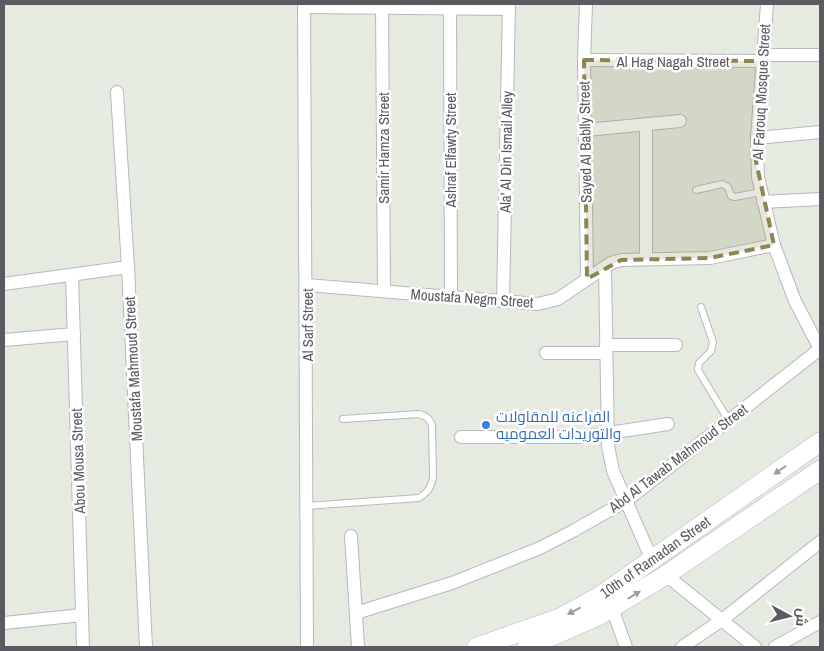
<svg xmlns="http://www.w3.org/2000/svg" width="824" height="651" viewBox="0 0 824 651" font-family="'Archivo Narrow',Cairo,sans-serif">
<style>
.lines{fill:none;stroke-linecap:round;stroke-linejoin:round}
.service-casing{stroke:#b9b7bc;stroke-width:8}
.minor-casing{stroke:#b9b7bc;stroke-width:14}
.secondary-casing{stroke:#bab7be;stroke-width:20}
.service{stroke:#fff;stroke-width:6}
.minor{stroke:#fff;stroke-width:12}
.secondary{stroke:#fff;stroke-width:19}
.oneway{fill:#9d9ca0}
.marked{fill:#8c8653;fill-opacity:0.2;stroke:#8c8653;stroke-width:4;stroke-dasharray:10 6;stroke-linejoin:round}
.shop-dot{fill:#3f7fe0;stroke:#fff;stroke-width:2}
.labels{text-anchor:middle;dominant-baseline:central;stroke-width:5;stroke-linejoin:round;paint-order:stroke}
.street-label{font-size:15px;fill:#5c5a60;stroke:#fff}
.shop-label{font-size:15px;fill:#366cbe;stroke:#fff;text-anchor:start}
</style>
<rect width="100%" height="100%" fill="#e5ebe1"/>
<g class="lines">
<defs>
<g id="service">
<path d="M 696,190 L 722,184 L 728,187 L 731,196 L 735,197 L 761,192"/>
<path d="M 701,307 L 713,342 L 711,351 L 699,363 L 698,370 L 729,421"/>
<path d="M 306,506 L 419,498 C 428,492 431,488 433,477 L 432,425 C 429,418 426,416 419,414 L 343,419"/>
</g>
<g id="minor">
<path d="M 304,4 L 307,647"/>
<path d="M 382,4 L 384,291"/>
<path d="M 450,4 L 451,297"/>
<path d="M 586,4 L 584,60 L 587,279"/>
<path d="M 767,4 L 757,138 L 758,177 L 774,245 L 795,301 L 820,349"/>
<path d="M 304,7 L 509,9"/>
<path d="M 763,55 L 820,55"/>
<path d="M 584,60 L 762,61"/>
<path d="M 117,92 L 128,267 L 146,647"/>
<path d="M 586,130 L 680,121"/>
<path d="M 757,138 L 820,132"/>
<path d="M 763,202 L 820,199"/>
<path d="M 646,259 L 646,124"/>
<path d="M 605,267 L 608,446 L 613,471 L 652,560"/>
<path d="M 72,275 L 83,647"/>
<path d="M 4,284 L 128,267"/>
<path d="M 307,285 L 538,304 L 558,299 L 611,263 L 621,260 L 710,258 L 774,245"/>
<path d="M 503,301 L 509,4"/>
<path d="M 4,340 L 74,334"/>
<path d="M 606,345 L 676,345"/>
<path d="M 546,353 L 606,353"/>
<path d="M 461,437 L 583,437 L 668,424"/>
<path d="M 351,536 L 358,647"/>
<path d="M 666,575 L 755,647"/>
<path d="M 612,608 L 626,647"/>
<path d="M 356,613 L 452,583 L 540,548 L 573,531 L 626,501 L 820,349"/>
<path d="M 4,623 L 82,615"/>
<path d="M 682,647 L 722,620 L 820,542"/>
<path d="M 775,647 L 820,622"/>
</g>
<g id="secondary">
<path d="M 477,647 L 560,618 L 600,596 L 820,442"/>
<path d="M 527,647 L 600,615 L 666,575 L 820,470"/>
</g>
</defs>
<!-- service casing -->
<use href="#service" class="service-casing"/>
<!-- minor casing -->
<use href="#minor" class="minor-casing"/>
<!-- secondary casing -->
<use href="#secondary" class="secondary-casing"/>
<!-- service -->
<use href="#service" class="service"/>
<!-- minor -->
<use href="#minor" class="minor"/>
<!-- secondary -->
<use href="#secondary" class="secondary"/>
</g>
<!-- one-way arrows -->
<defs><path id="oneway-solid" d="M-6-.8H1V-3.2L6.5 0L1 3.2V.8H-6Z" transform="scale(1.25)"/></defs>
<g class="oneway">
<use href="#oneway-solid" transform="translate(780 470) rotate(145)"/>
<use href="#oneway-solid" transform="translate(634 595) rotate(-31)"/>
<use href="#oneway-solid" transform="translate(574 611) rotate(152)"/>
</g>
<!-- marked area -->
<path class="marked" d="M 584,60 L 762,61 L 756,161 L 774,245 L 710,258 L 621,260 L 587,279 Z"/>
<!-- markers -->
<circle class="shop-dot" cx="486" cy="425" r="5"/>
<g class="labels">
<!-- street labels -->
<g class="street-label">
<text x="673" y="61">Al Hag Nagah Street</text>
<text transform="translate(761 92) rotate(-87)">Al Farouq Mosque Street</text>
<text transform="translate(585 142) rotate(-91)">Sayed Al Bablly Street</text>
<text transform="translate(383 148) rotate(-90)">Samir Hamza Street</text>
<text transform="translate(450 150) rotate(-90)">Ashraf Elfawty Street</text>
<text transform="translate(506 152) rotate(-89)">Ala' Al Din Ismail Alley</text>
<text transform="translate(472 298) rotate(4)">Moustafa Negm Street</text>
<text transform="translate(307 325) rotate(-90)">Al Sarf Street</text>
<text transform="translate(133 369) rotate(-93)">Moustafa Mahmoud Street</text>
<text transform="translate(678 458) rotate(-37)">Abd Al Tawab Mahmoud Street</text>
<text transform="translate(78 461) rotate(-92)">Abou Mousa Street</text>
<text transform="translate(655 557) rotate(-35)">10th of Ramadan Street</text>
</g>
<!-- shop labels -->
<g class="shop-label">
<text x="496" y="416">الفراعنه للمقاولات<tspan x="496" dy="17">والتوريدات العموميه</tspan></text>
</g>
</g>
<!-- border -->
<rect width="824" height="651" fill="none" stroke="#5c5a60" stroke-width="10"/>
<!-- north arrow -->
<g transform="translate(789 616) rotate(97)" stroke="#ffffff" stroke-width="4" paint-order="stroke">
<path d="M0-4L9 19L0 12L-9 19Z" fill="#5c5a60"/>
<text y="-8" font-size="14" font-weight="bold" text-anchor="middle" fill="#5c5a60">ش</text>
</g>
</svg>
